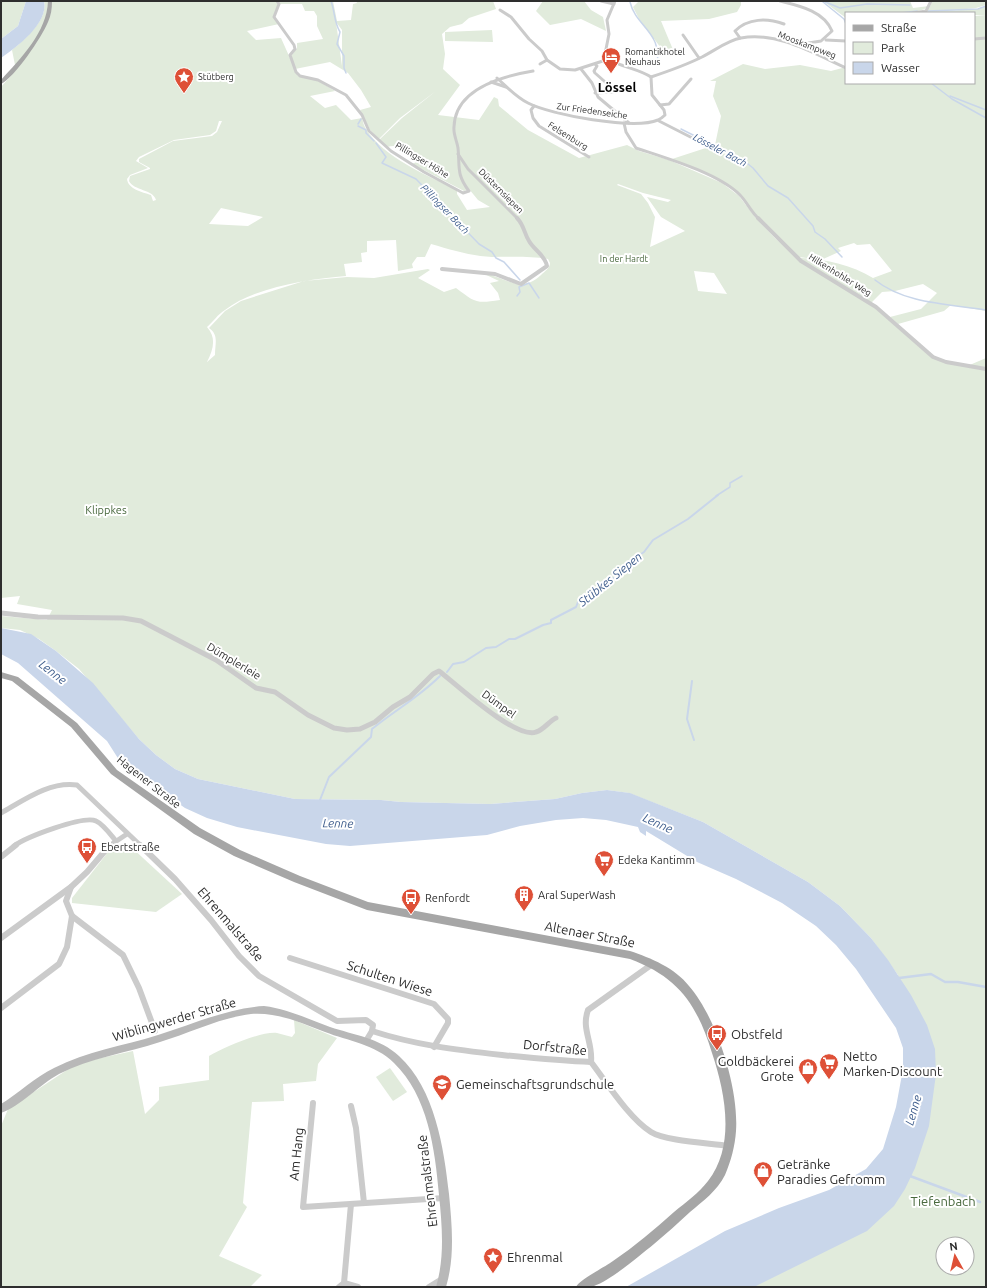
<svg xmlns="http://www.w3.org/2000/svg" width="987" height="1288" viewBox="0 0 987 1288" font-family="Ubuntu,sans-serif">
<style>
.green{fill:#e1ebdc;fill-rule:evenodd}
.water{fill:#c9d6ea}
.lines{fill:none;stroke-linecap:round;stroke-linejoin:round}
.stream-far2{stroke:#c9d6ea;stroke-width:1.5}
.stream-far1{stroke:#c9d6ea;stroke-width:2}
.stream{stroke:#c9d6ea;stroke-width:2.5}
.minor-far3{stroke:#cbcbcb;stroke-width:3}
.minor-far2{stroke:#cbcbcb;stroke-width:4}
.minor-far1{stroke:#cbcbcb;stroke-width:5}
.minor{stroke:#cbcbcb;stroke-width:6}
.secondary{fill:#b8b8b8;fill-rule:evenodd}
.primary{fill:#a6a6a6;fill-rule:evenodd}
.labels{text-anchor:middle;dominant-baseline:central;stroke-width:4;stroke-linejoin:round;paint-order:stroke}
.far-street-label{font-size:9px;fill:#2e2e2e;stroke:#fff}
.far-poi-label{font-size:9px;fill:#2e2e2e;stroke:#fff;text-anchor:start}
.far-park-label{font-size:9px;fill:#48683d;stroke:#fff}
.far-water-label{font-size:10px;font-style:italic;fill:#3f5e8d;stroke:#fff}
.park-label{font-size:11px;fill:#48683d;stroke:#fff}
.street-label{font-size:11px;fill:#2e2e2e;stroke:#fff}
.poi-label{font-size:11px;fill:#2e2e2e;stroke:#fff;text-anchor:start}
.water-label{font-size:12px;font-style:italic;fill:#3f5e8d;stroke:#fff}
.far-district-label{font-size:13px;font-weight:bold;fill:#000;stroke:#fff}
.near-street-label{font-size:13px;fill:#2e2e2e;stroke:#fff}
.near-poi-label{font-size:13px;fill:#2e2e2e;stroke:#fff;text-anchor:start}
.near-park-label{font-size:13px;fill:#48683d;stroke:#fff}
</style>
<rect width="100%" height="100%" fill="#fff"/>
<!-- green -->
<g class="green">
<path d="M 1,1 L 26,1 L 18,26 L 1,39 Z"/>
<path d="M 44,1 L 277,1 L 278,4 L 273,17 L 279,24 L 247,31 L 256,40 L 281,38 L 298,76 L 317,80 L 335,91 L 310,96 L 325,108 L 336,105 L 351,120 L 362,118 C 363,122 364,126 366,129 C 383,157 428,176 457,190 L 457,194 L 467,210 L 490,207 L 478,200 L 469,189 L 464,191 L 412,164 L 423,159 C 408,147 406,143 387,147 L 379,140 L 402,118 L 436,91 L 400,118 L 379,139 L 370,130 L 360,110 L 371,107 L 361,90 L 348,73 L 330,62 L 295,69 L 291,56 L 297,48 L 297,43 L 323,39 L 317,26 L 317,16 L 314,11 L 305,11 L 302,4 L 280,4 L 279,1 L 333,1 L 337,21 L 351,20 L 353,4 L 357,3 L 356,1 L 493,1 L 496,9 L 469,18 L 462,24 L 450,27 L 442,34 L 445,54 L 443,69 L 460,85 L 438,115 L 479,120 L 494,97 L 498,99 L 499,106 L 528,130 L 579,158 L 627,145 L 639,151 L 669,160 L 722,183 L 739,196 L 755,217 L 775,238 L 801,261 L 875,308 L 931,357 L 965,367 L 986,358 L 986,1287 L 733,1287 L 913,1160 L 898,975 L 871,938 L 840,906 L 808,882 L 703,822 L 629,793 L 607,790 L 582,793 L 555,799 L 490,804 L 401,802 L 381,800 L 295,799 L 198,779 L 175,769 L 156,755 L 139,739 L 79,669 L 56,651 L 39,639 L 20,630 L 1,628 L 1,616 L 47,620 L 52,610 L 17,604 L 20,596 L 1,598 L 1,87 L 16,70 L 12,50 C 25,39 48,20 44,1 ZM 336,22 L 342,30 L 342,66 ZM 219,121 L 222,121 L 217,132 L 212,136 L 173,141 L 139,159 L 139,162 L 150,168 L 150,169 L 130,176 L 129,181 C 134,191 153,189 156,200 L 153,201 L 151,195 C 142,192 128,189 127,179 L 130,175 L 148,168 L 136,161 L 139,157 L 174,140 L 210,135 L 216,131 ZM 618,184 L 643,193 L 671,200 L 668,202 L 647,197 L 661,217 L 685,231 L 650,247 L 655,217 L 648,203 L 641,194 L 617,185 ZM 221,208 L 263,217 L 248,226 L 209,224 ZM 396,240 L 398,271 L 413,268 L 412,264 L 417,257 L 425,257 L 431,244 C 452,250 471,256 492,257 C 511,257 529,256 548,259 L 550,263 C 550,268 545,271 541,275 C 520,295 504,276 480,272 L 499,281 L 490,283 L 498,293 L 500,300 C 475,304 475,302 456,288 L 444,292 L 418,278 L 430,270 L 428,269 L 374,278 L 347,277 L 304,281 L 241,301 L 225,311 L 209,328 C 219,335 215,343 215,355 L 207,362 C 213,350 217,338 207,327 C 213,322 218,314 225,310 C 255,287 309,279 346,276 L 344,264 L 362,262 L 361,253 L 367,252 L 367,241 ZM 694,271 L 714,273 L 727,294 L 698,291 ZM 943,1244 L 967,1244 L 967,1268 L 943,1268 Z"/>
<path d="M 543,1 L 584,1 L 591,10 L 603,17 L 606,31 L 581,19 L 550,25 L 536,11 Z"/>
<path d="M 639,1 L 741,1 L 741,5 L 737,12 L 709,19 L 661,21 L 674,52 L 664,52 L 639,19 L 633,7 Z"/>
<path d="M 823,1 L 910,1 L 913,8 L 929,6 C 919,17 863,13 846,13 L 846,18 Z"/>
<path d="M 932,1 L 986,1 L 986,5 L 976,8 L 945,11 L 978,9 L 986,6 L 986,15 L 974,15 L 974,13 L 915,13 C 924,11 930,11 932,1 Z"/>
<path d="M 986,15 L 986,311 L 951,305 L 944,311 L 898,324 L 890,317 L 921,309 L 937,293 L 923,284 L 895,291 L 882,292 L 871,303 L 816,271 L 800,258 C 825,259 852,265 873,278 L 892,271 L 870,244 L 857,245 L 854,243 L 838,248 L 841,251 L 821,260 L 799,257 L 757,216 L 741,195 L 724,182 L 672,159 L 715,145 L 721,116 L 713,96 L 716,81 L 710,81 L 743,64 L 765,69 L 800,65 L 831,71 L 846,67 L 846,83 L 974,83 L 974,16 Z"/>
<path d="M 492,30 L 493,42 L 445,41 L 445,32 Z"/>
<path d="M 117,845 L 130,846 L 182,894 L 156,912 L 72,903 L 72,898 L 112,847 Z"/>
<path d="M 294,1020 L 337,1038 L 318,1064 L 316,1081 L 283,1084 L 284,1101 L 252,1102 L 243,1203 L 247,1207 L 219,1256 L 262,1275 L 250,1287 L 1,1287 L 1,1126 L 8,1109 L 70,1068 L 87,1061 L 133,1051 L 145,1114 L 159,1100 L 159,1087 L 209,1080 L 209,1056 C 223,1048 261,1031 277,1033 C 282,1034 287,1036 292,1037 L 295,1033 Z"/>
<path d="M 390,1068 L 407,1092 L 393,1101 L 376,1077 Z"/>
</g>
<!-- water -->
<g class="water">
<path d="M 26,1 L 44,1 C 49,23 17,47 1,58 L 1,39 L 18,26 Z"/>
<path d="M 1,628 L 31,634 L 56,651 L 93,683 L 139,739 L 156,755 L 175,769 L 198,779 L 295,799 L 381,800 L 401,802 L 490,804 L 555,799 L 582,793 L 607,790 L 630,793 L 703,822 L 808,882 L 840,906 L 871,938 L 888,960 L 911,995 L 927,1025 L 935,1049 L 936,1074 L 929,1126 L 915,1168 L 905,1189 L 894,1206 L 867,1231 L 754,1287 L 626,1287 L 725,1231 L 779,1208 L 829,1190 L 866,1169 L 883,1149 L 896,1107 L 903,1069 L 903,1048 L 896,1028 L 856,969 L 836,945 L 816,926 L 782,903 L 736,879 L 697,862 L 646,831 L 646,836 L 640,832 L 638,827 L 606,820 L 583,818 L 556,820 L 520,826 L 487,835 L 350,846 L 326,844 L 237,827 L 207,818 L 185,808 L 121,763 L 107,741 L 18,663 L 1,654 Z"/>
</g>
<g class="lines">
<!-- stream-far2 -->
<g class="stream-far2">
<path d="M 331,1 C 335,12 334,22 340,32 L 337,44 L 344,56 L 344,68 L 346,73"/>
<path d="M 823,1 L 840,8 L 867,4 L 910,5"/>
<path d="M 630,2 C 634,19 647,26 654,40 C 658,47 657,54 658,62"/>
<path d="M 823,2 L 844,19 L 846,24"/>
<path d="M 928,11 L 978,9 L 986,6"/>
<path d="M 901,13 L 917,11"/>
<path d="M 931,83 L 952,99 L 986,118"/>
<path d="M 950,96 L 986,110"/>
<path d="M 358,124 L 361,119"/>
<path d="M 358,126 L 366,130 L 366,133 L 374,141"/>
<path d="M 681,129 L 743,160 L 753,168 L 768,186 L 788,198 L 813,226 L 815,232 L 825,239 L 842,257"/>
<path d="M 376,143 L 386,157 L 382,163 L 416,179 L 479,244 L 492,252 L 496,258 L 504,262 L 520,280"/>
<path d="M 875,280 C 905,304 949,304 986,310"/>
<path d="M 517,296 L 520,292 L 519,287 L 529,283 L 539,298"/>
<path d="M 716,496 L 730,487 L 730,483 L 742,476"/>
</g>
<!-- stream-far1 -->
<g class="stream-far1">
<path d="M 447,672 L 453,664 L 464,662 L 486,648 L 496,647 L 509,639 L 515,639 L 543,625 L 551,623 L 551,620 L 576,607 L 578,602 L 585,599 L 618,575 L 623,566 L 644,552 L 653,540 L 688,519 L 718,495"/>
<path d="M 692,681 L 687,719 L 694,740"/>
<path d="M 320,800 L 329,777 L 371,737 L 372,729 C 395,710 418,698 440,676"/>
</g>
<!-- stream -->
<g class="stream">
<path d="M 899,978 L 931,974 L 945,982 L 958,982 L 986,987"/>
<path d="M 910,1176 L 980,1202"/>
</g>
<!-- minor-far3 -->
<g class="minor-far3">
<path d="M 277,1 L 279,4 L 274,17 L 294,45 L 295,49 L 290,55 L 296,72 L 300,76 L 318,80 L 346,95 L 362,115 L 369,131 L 391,151 L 424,172 L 463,193 L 469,191 C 456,174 460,167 458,148 C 457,141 453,134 454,127 C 455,88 503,76 533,71"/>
<path d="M 601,1 L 614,4"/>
<path d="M 780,1 C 800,6 824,11 832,31 L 821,41 L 796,45"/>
<path d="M 500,10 L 511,17 L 529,39 L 542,51 L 547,60 L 560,69 L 575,70 L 609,59"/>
<path d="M 913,13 L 926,11 L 931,1"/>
<path d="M 683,35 L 699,58"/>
<path d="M 740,38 L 735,31 C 748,18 767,18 784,24"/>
<path d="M 974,39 L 986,38"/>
<path d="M 826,40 L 846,41"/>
<path d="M 540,64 L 547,60"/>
<path d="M 595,64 L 597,66 L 594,71 L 595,73 L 612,88 L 613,92 L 595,93"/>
<path d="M 581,69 L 592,83 L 598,97 L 629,123"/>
<path d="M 651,77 C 669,71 686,65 702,57 C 714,51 728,40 741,38 C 777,31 815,54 846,68"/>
<path d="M 497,78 C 507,87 516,97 528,103 C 551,115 634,130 658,120 C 660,119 663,117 665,115 L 664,110 L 652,95 L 651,77 C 636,67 617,68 605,54 L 609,34 L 607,20 L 615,1"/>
<path d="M 491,82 L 506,87"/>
<path d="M 660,105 L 669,104 L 691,79"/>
<path d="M 534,106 L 531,110 L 533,118 L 539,126 L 589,157"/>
<path d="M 659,121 L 714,149"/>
<path d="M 624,123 L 626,132 L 636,148 C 666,158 718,173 740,195 C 747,202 751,212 759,219"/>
<path d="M 458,154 L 468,169 L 518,219"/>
</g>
<!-- minor-far2 -->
<g class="minor-far2">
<path d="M 758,218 L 801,261 L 876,307 L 933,357 L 946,362 L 986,369"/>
<path d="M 442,269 L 495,274 L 521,284 L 547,266 C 545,255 534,250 529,241 C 524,233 524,225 517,218"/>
</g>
<!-- minor-far1 -->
<g class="minor-far1">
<path d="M 1,613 L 38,617 L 123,618 L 141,621 L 216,660 L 256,688 L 275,692 L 308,715 L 334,728 L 347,730 L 360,729 L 375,722 L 393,707 L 410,697 L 433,674 L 439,671 C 456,684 516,740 536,732 C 544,730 549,721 556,718"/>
<path d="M 1,813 C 24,800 50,781 77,785 L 141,846"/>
<path d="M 14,846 C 26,837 84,815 96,821 C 103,824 111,835 116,841"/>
<path d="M 109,846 L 127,834"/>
</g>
<!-- minor -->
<g class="minor">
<path d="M 140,845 L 175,879 L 211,920 L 239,956 L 259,976 L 337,1021 L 366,1020 L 373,1025 L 372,1031 L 366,1041"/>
<path d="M 1,857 L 16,845"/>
<path d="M 71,887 L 66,901 L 72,916 L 123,955 L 139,988 L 155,1031"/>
<path d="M 1,938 L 71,887 L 87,872 L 110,845"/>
<path d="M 290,958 L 434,1004 L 448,1019 L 448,1023 L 434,1047"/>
<path d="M 1,1008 L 59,964 L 67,947 L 72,916"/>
<path d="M 372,1031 C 415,1045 457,1050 502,1055 C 532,1058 561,1061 591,1062 C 607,1083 629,1118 651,1132 C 665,1141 710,1143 729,1146"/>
<path d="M 591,1062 C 593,1042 581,1029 588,1010 L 651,965"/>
<path d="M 313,1103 L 303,1207 L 444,1198"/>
<path d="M 351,1106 L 356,1128 L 364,1203"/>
<path d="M 344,1283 L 358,1287"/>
<path d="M 339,1287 L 344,1283 L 351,1204"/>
<path d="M 429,1287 L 442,1279"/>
</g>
<!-- secondary -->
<path class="secondary" d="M 264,1006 C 288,1009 308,1019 330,1027 C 354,1035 380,1038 399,1056 C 435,1089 444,1148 449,1194 C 452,1225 455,1257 446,1287 L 436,1287 C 445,1257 442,1225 439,1195 C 435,1149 428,1096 394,1063 C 375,1044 348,1041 325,1032 C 301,1023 278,1012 251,1014 C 219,1018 190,1033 160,1042 C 126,1053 90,1058 59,1074 C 39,1085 21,1106 1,1113 L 1,1104 C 19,1093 35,1077 54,1068 C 87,1051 123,1046 158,1035 C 194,1024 227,1008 264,1006 Z"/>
<!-- primary -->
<g class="primary">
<path d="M 48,1 L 52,1 C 52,9 51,15 48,22 C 42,37 14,78 1,84 L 1,80 C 21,58 47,32 48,1 Z"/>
<path d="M 1,672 L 18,677 L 77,723 L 117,770 L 200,828 L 240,850 L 300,876 L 368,902 L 630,951 C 651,958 675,968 689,986 C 717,1018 739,1089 736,1131 C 735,1146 731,1161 725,1175 C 717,1191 703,1201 690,1212 C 678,1223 666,1234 654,1244 C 639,1256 611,1280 594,1286 C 589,1288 582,1287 576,1287 C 579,1280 605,1267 613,1261 C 635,1246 655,1229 674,1212 C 686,1202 699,1193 708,1181 C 736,1145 725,1092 712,1053 C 697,1004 678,977 630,959 L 367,910 L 294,882 L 234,856 L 194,834 L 111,774 L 71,727 L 12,681 L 1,678 Z"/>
</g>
</g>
<!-- icons -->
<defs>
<symbol id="hotel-pin" viewBox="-11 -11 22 30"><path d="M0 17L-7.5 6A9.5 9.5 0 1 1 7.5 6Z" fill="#de5037" stroke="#fff"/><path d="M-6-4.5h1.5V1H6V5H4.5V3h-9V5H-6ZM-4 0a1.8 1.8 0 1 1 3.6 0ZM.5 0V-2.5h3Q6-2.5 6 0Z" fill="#fff"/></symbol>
<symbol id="sight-pin" viewBox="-11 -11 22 30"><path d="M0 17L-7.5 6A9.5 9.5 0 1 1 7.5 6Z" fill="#de5037" stroke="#fff"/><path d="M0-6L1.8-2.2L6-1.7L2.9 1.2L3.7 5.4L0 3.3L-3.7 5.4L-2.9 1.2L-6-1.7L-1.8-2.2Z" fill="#fff"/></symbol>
<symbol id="bus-pin" viewBox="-11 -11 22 30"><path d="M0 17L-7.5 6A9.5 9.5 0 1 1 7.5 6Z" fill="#de5037" stroke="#fff"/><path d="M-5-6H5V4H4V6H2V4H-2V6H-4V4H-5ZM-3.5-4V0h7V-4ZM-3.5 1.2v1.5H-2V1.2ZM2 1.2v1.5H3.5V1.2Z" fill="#fff"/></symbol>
<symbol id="supermarket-pin" viewBox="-11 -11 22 30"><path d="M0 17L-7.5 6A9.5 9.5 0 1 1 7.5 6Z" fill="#de5037" stroke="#fff"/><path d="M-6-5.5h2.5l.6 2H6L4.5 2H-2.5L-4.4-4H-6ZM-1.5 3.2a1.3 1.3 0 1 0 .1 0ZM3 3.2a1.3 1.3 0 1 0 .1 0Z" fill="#fff"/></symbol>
<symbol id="building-pin" viewBox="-11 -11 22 30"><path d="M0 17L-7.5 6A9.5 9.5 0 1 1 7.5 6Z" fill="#de5037" stroke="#fff"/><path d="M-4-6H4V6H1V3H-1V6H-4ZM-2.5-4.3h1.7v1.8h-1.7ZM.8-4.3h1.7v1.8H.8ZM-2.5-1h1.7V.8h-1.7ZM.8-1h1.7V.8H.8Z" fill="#fff"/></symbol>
<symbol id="shop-pin" viewBox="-11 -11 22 30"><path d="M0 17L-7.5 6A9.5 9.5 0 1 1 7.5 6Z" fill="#de5037" stroke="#fff"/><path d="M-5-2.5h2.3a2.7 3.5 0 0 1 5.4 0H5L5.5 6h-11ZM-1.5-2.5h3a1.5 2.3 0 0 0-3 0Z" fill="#fff"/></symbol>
<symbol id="school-pin" viewBox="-11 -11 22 30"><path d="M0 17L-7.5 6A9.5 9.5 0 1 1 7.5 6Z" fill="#de5037" stroke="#fff"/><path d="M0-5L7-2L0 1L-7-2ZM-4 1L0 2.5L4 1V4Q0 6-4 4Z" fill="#fff"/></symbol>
</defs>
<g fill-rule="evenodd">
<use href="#hotel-pin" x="600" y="46" width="22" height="30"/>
<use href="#sight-pin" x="173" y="66" width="22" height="30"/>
<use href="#bus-pin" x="76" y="836" width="22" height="30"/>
<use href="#supermarket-pin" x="593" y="849" width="22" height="30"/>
<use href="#building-pin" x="513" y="884" width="22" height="30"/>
<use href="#bus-pin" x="400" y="887" width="22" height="30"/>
<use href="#bus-pin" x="706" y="1023" width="22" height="30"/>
<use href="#supermarket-pin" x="818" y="1052" width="22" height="30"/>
<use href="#shop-pin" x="797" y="1057" width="22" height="30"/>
<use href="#school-pin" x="431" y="1073" width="22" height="30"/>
<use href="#shop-pin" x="752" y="1160" width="22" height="30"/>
<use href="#sight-pin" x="482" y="1246" width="22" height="30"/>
</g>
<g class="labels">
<!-- far-street labels -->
<g class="far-street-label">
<text transform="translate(807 45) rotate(21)">Mooskampweg</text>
<text transform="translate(592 111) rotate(8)">Zur Friedenseiche</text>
<text transform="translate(568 136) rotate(32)">Felsenburg</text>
<text transform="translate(422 160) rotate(31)">Pillingser Höhe</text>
<text transform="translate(501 191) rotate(45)">Düsternsiepen</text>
<text transform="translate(840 275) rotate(32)">Hilkenhohler Weg</text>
</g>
<!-- far-poi labels -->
<g class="far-poi-label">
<text x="625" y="52">Romantikhotel<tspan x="625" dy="10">Neuhaus</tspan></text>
<text x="198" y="77">Stütberg</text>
</g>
<!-- far-park labels -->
<g class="far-park-label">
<text x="624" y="259">In der Hardt</text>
</g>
<!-- far-water labels -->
<g class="far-water-label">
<text transform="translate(720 150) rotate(28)">Lösseler Bach</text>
<text transform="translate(445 209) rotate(46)">Pillingser Bach</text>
</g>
<!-- park labels -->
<g class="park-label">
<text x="106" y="510">Klippkes</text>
</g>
<!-- street labels -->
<g class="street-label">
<text transform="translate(234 661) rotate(31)">Dümplerleie</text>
<text transform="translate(499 704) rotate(36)">Dümpel</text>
<text transform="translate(149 782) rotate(38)">Hagener Straße</text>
</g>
<!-- poi labels -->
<g class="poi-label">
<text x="101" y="847">Ebertstraße</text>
<text x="618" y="860">Edeka Kantimm</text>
<text x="538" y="895">Aral SuperWash</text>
<text x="425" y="898">Renfordt</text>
</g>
<!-- water labels -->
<g class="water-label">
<text transform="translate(610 579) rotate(-39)">Stübkes Siepen</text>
<text transform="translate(53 672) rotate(38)">Lenne</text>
<text transform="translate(338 823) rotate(1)">Lenne</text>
<text transform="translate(658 823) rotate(24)">Lenne</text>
<text transform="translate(913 1110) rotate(-74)">Lenne</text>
</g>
<!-- far-district labels -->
<g class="far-district-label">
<text x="617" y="87">Lössel</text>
</g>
<!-- near-street labels -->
<g class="near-street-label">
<text transform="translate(231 924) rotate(49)">Ehrenmalstraße</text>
<text transform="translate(590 934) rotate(11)">Altenaer Straße</text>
<text transform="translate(390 978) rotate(18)">Schulten Wiese</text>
<text transform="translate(174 1019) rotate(-16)">Wiblingwerder Straße</text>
<text transform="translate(555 1047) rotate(6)">Dorfstraße</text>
<text transform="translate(296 1154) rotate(-84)">Am Hang</text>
<text transform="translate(427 1181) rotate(-97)">Ehrenmalstraße</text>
</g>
<!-- near-poi labels -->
<g class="near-poi-label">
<text x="731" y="1034">Obstfeld</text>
<text x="843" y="1056">Netto<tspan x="843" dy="15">Marken-Discount</tspan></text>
<text x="794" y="1061" text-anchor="end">Goldbäckerei<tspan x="794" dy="15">Grote</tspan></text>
<text x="456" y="1084">Gemeinschaftsgrundschule</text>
<text x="777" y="1164">Getränke<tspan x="777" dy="15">Paradies Gefromm</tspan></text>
<text x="507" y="1257">Ehrenmal</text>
</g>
<!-- near-park labels -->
<g class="near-park-label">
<text x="943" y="1201">Tiefenbach</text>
</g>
</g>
<!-- border -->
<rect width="987" height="1288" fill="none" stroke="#2e2e2e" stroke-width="4"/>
<!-- legend -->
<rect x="845" y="12" width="130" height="72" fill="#ffffff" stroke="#ababab"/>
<rect x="853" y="25" width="20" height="6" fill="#a6a6a6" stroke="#ababab"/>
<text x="881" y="32" font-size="12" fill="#2e2e2e">Straße</text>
<rect x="853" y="42" width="20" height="12" fill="#e1ebdc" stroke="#ababab"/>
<text x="881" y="52" font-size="12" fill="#2e2e2e">Park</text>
<rect x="853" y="62" width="20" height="12" fill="#c9d6ea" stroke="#ababab"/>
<text x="881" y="72" font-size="12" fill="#2e2e2e">Wasser</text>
<!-- north arrow -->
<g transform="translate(955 1256) rotate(352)"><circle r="19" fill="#ffffff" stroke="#ababab"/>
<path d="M0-3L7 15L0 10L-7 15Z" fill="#de5037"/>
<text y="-6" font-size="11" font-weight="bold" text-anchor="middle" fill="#2e2e2e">N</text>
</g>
</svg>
